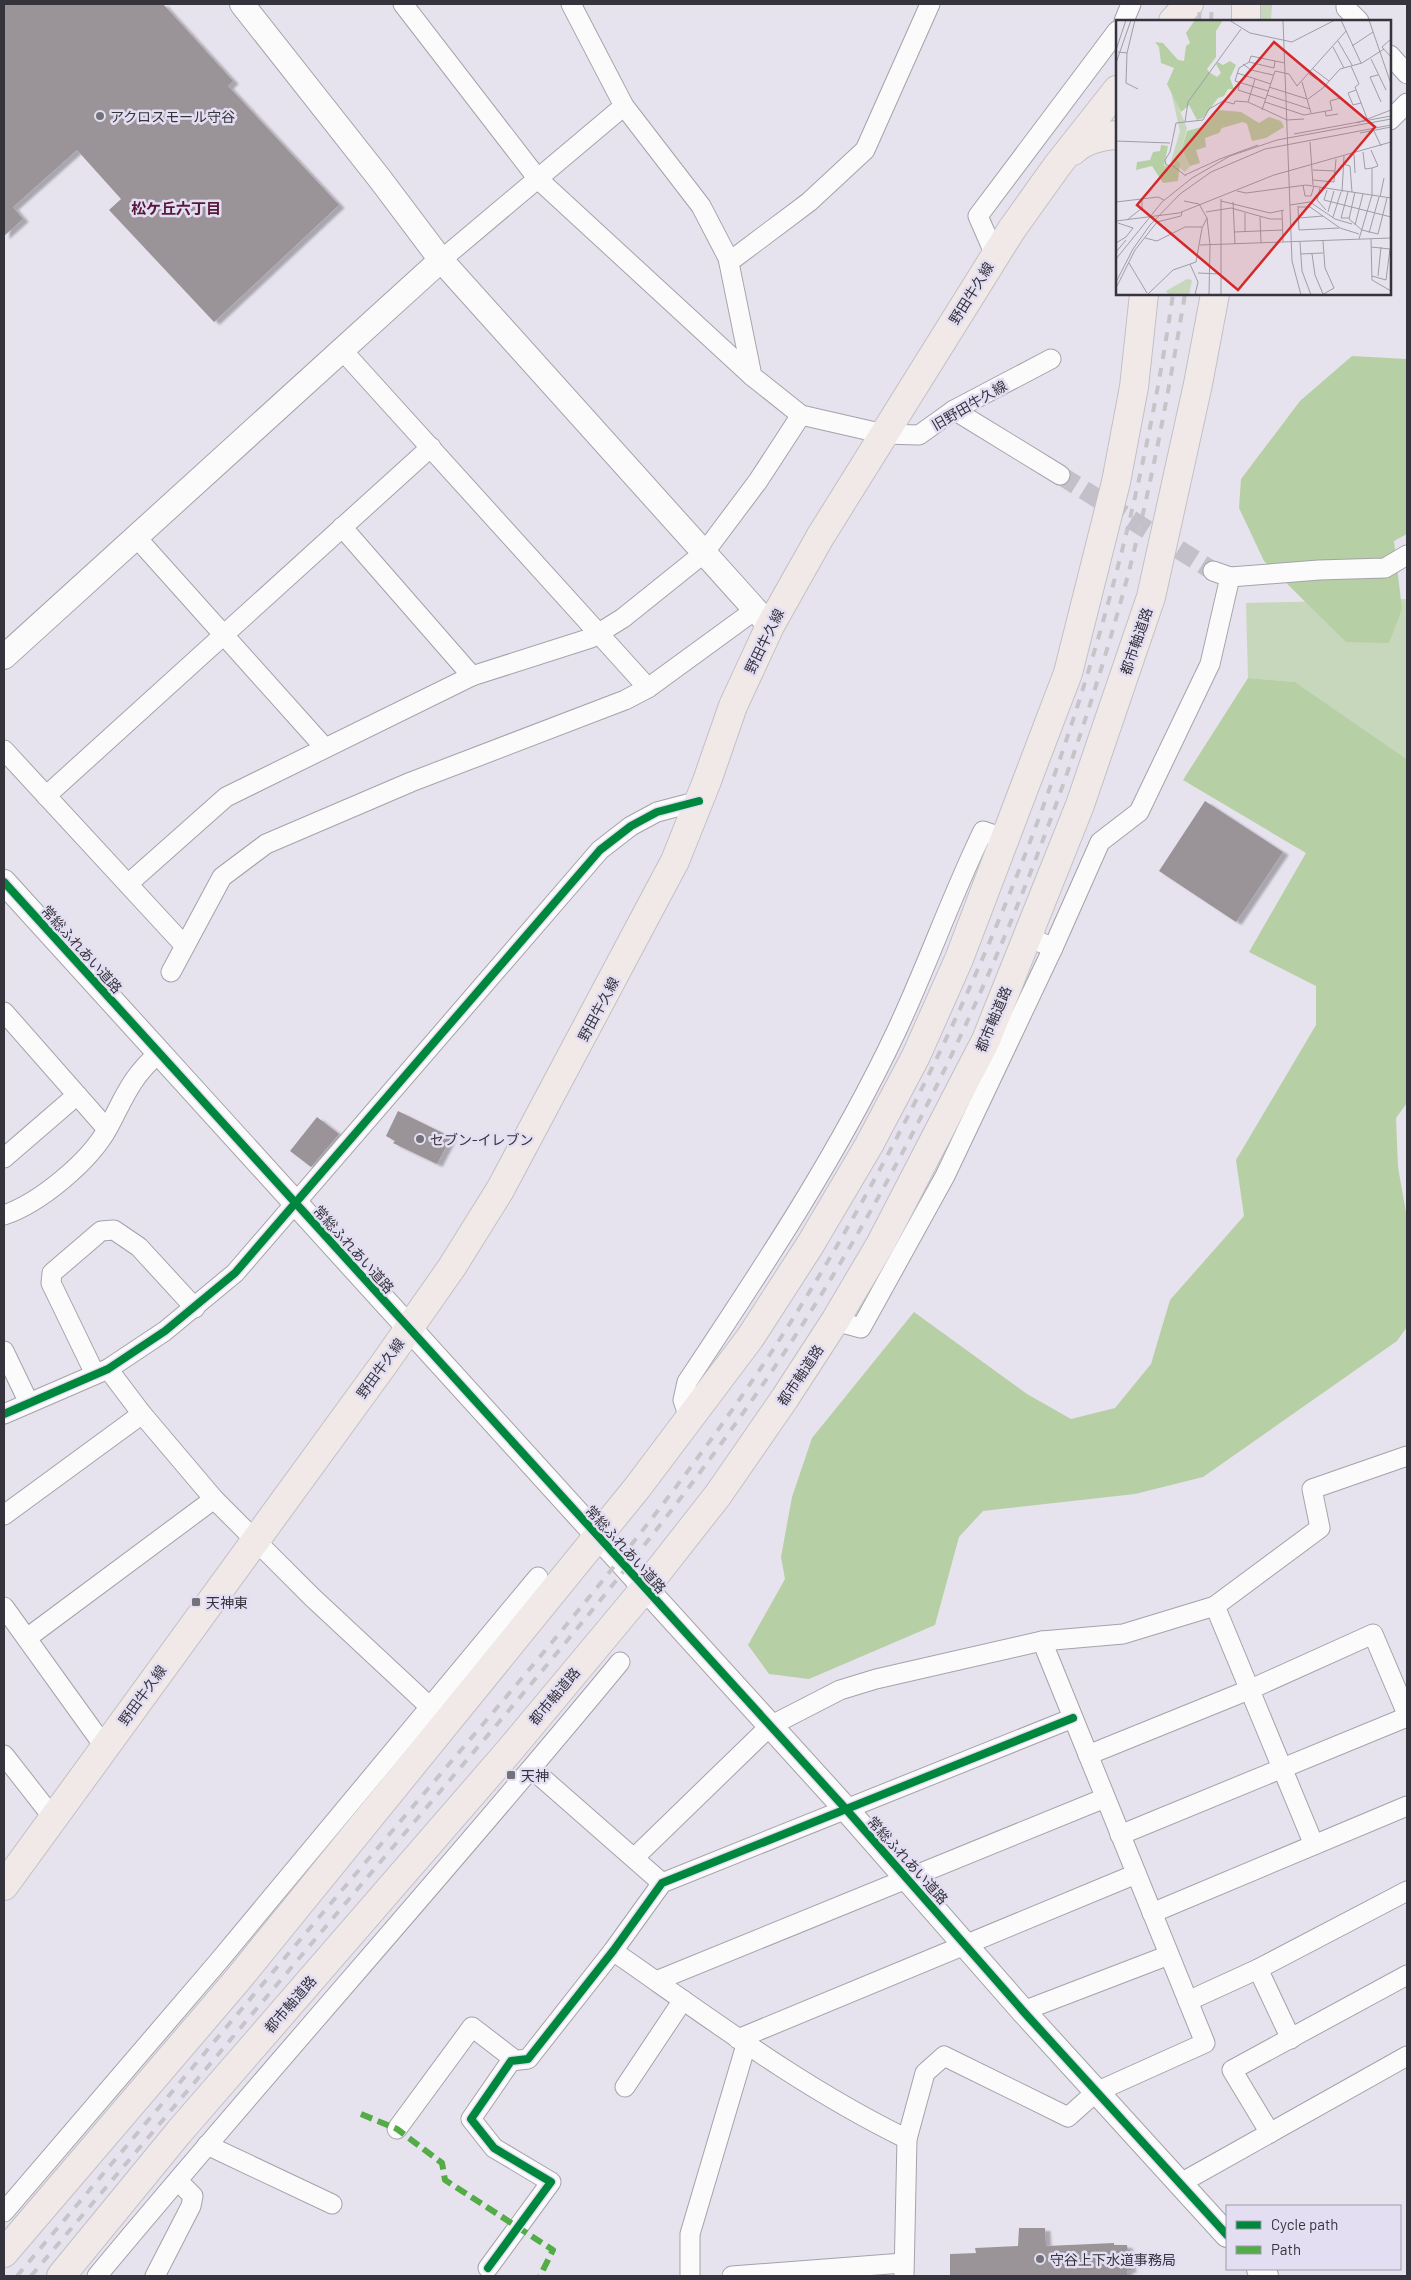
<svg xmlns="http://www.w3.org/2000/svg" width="1411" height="2280" viewBox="0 0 1411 2280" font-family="Barlow,'Noto Sans JP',sans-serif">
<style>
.green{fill:#c7d7bb}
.forest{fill:#b7cfa4}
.building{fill:#9a9498;filter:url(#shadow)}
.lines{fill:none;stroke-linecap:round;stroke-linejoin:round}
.minor-tunnel{stroke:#c3c0ca;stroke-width:19;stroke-dasharray:19 9;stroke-linecap:butt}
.minor-casing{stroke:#a5a2aa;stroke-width:21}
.tertiary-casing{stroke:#a5a2aa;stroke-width:26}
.primary-casing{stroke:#c2c0c6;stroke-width:30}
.minor{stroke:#fbfbfc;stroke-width:19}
.tertiary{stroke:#fbfbfc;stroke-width:24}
.primary{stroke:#f1e9e8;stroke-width:28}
.rail{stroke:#c6c4c8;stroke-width:4;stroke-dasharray:9 9;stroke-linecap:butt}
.quiet{stroke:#54ac46;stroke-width:6;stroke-dasharray:12 6;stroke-linecap:butt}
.cycleway-casing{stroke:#e4def3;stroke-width:11}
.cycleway{stroke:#00873e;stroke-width:8}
.poi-dot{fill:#73717a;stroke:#e4def3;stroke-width:2}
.labels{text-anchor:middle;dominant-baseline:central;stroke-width:5;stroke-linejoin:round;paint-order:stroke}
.poi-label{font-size:14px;fill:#35333b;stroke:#e4def3;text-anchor:start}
.street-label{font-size:14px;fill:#35333b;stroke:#e4def3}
.neighbourhood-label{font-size:15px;font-weight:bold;fill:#57183a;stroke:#e4def3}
.inset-road{fill:none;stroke:#9f9da6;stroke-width:1}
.view{fill:#d62828;fill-opacity:0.15;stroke:#d62828;stroke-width:2.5}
.inset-edge{fill:none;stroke:#35333b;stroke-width:2.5}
</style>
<defs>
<filter id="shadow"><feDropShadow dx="5.5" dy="3" stdDeviation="1" flood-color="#0004"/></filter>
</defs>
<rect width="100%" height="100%" fill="#e6e3ee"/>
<!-- green -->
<g class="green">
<path d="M 1252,4 L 1272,4 L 1271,21 L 1251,21 Z"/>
<path d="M 1407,599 L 1407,759 L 1295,682 L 1248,678 L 1246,603 Z"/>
</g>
<!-- forest -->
<g class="forest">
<path d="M 1352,356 L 1407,359 L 1407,534 L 1394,541 L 1402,609 L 1389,643 L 1346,642 L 1264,561 L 1239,508 L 1241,479 L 1300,401 Z"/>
<path d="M 1248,678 L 1295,682 L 1407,759 L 1407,1103 L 1396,1118 L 1398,1167 L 1407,1218 L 1407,1327 L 1397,1341 L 1203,1477 L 1135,1494 L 983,1511 L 959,1537 L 935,1625 L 809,1679 L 769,1674 L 748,1645 L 785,1579 L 781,1557 L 792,1497 L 812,1438 L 914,1312 L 1027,1394 L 1071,1419 L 1115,1408 L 1151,1364 L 1170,1300 L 1244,1216 L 1236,1160 L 1316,1025 L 1316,986 L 1249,952 L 1306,853 L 1183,780 Z"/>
</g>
<!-- building -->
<g class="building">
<path d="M 4,4 L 163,4 L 233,81 L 228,86 L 339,205 L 214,322 L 109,210 L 121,199 L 77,150 L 13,207 L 23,219 L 4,236 Z"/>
<path d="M 1205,801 L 1283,852 L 1236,922 L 1159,871 Z"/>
<path d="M 398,1111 L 451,1137 L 437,1164 L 393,1143 L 395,1141 L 386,1136 Z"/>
<path d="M 317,1117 L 339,1134 L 311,1167 L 290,1151 Z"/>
<path d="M 1019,2228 L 1045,2228 L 1046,2246 L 1114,2243 L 1114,2245 L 1127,2245 L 1131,2270 L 1127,2270 L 1127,2276 L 950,2276 L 950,2254 L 976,2253 L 975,2248 L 1018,2246 Z"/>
</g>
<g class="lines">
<!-- minor-tunnel -->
<path class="minor-tunnel" d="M 1060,475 L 1213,571"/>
<defs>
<g id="minor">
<path d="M 403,4 L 538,179 L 752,376"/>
<path d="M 571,4 L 624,106 L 701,206 L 728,258 L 752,376 L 801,415 L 884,434 L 919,435 L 954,410 L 1051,359"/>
<path d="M 1346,4 L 1346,8 L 1359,21"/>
<path d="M 1124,21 L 1131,4"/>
<path d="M 1390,55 L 1407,74"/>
<path d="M 1390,120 L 1407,103"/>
<path d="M 995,255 L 978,216 L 1117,31"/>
<path d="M 441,260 L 624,106"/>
<path d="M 729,262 L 809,202 L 865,150 L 930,4"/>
<path d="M 342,350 L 648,688"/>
<path d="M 954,410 L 1060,475"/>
<path d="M 342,527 L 472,676"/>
<path d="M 136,537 L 325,748"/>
<path d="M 1213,571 L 1230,577 L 1319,570 L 1385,568 L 1407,555"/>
<path d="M 4,750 L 184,945"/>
<path d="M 46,796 L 431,447"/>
<path d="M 128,884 L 226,797 L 472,676 L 591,638 L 623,618 L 704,553 L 758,481 L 801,415"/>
<path d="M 1027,936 L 1053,948 L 1100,842 L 1139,812 L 1210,664 L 1230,577"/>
<path d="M 171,972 L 222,877 L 266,844 L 411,782 L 625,700 L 648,688 L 755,610"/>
<path d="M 4,1012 L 107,1129"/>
<path d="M 4,1158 L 77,1095"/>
<path d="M 4,1215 C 40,1203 90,1161 108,1128 C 125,1096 131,1077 159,1053"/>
<path d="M 835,1321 L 861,1328 L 945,1176 L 1053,948"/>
<path d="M 4,1351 L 29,1403"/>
<path d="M 108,1369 L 142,1414 L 214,1499 L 312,1597 L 429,1706"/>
<path d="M 95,1374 L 51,1283 L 52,1273 L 101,1231 L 114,1230 L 139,1247 L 195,1308"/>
<path d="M 4,1414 L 108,1369 L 165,1331 L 235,1273 L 600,850 L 631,826 L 657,812 L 699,801"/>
<path d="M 689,1418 L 683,1400 L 687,1382 C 762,1269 838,1155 896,1032 C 927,966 951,897 983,831 L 1006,839"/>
<path d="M 4,1515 L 142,1414"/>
<path d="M 1215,1606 L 1314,1845"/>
<path d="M 4,1607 L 104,1746"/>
<path d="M 27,1638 L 214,1499"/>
<path d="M 4,1755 L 54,1819"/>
<path d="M 1088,1755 L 1251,1689 L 1373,1634 L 1407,1714"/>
<path d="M 532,1769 L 662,1883"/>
<path d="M 1120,1835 L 1407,1717"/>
<path d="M 634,1858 L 770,1726 L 840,1690 L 876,1679 L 1042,1641 L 1123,1634 L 1215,1606 L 1320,1528 L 1312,1489 L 1407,1456"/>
<path d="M 1152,1913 L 1407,1806"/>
<path d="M 613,1951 C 708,2017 802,2088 907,2139"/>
<path d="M 1258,1969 L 1291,2039"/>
<path d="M 656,1981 L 1105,1798"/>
<path d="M 1188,2001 L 1258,1969 L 1407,1891"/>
<path d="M 1023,2011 L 1169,1955"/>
<path d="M 738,2039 L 1136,1874"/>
<path d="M 625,2087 L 683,2000"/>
<path d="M 397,2129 L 472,2027 L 515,2060"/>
<path d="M 1270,2133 L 1232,2070 L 1407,1975"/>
<path d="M 207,2145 L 332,2204"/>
<path d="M 1179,2184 L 1407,2056"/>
<path d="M 4,2212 L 218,1962 L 538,1577"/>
<path d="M 488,2268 L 551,2182 L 494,2148 L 471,2119 L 511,2061 L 528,2059 L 613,1951 L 662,1883 L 1073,1718"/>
<path d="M 97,2276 C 269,2069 449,1870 620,1662"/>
<path d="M 155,2276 L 191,2206 L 193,2196 L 178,2181"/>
<path d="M 690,2276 L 690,2234 L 746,2045"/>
<path d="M 732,2276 L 903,2263"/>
<path d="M 904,2276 L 907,2139 L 925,2073 L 944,2056 L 1068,2117 L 1096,2092 L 1205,2043 L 1042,1641"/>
</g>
<g id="tertiary">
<path d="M 242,4 L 380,179 L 441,260 L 770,626"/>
<path d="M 4,657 L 441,260"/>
<path d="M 4,882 L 845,1808 L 1023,2011 L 1227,2235"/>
<path d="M 1259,2269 L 1266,2276"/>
</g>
<g id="primary">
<path d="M 1246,4 L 1246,21"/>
<path d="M 1173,21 L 1189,4"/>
<path d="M 1073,151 C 1084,140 1102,136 1117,135"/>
<path d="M 4,1886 L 384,1364 L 452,1267 L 500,1190 L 675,861 L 707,781 L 733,706 L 770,626 L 820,537 L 1012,229 L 1057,166 L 1117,90"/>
<path d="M 4,2253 L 239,1978 L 637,1488 L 750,1338 L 810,1245 L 869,1145 L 916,1056 L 959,959 L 1068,673 L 1116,482 L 1134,387 L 1144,294"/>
<path d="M 61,2276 L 179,2132 L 510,1750 L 645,1588 L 718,1495 L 785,1398 L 835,1321 L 881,1243 L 986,1040 L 1080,805 L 1151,597 L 1198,384 L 1215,294"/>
</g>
</defs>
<!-- minor casing -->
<use href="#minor" class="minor-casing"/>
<!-- tertiary casing -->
<use href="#tertiary" class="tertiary-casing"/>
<!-- primary casing -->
<use href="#primary" class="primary-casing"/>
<!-- minor -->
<use href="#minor" class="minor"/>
<!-- tertiary -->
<use href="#tertiary" class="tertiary"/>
<!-- primary -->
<use href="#primary" class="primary"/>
<!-- rail -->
<g class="rail">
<path d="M 1199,21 L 1200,4"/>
<path d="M 1211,21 L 1212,4"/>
<path d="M 17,2276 C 148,2121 278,1965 410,1810 C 544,1652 682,1495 792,1320 C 986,1011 1121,655 1173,294"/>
<path d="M 31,2276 C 165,2118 298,1959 432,1801 C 561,1649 691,1498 799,1330 C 940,1110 1046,865 1117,615 C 1147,510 1167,402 1185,294"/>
</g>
<!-- quiet -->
<path class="quiet" d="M 361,2114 L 397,2129 L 442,2163 L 445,2180 L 553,2250 L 540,2276"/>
<defs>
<g id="cycleway">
<path d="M 4,882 L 845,1808 L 1023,2011 L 1227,2235"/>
<path d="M 4,1414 L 108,1369 L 165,1331 L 235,1273 L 600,850 L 631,826 L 657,812 L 699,801"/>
<path d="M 488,2268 L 551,2182 L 494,2148 L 471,2119 L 511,2061 L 528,2059 L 613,1951 L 662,1883 L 1073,1718"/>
</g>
</defs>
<!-- cycleway casing -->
<use href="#cycleway" class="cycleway-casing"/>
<!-- cycleway -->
<use href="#cycleway" class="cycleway"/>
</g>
<!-- markers -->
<g class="poi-dot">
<circle cx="100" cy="116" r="5"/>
<circle cx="420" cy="1139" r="5"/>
<rect x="191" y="1597" width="10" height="10" rx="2.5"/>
<rect x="506" y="1770" width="10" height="10" rx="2.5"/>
<circle cx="1040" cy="2259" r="5"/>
</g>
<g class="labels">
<!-- poi labels -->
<g class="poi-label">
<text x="110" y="116">アクロスモール守谷</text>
<text x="430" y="1139">セブン-イレブン</text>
<text x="206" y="1602">天神東</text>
<text x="521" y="1775">天神</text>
<text x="1050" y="2259">守谷上下水道事務局</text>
</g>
<!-- street labels -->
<g class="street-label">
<text transform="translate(971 293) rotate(-58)">野田牛久線</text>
<text transform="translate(969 405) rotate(-30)">旧野田牛久線</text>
<text transform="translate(764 641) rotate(-64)">野田牛久線</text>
<text transform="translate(1136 641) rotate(-71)">都市軸道路</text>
<text transform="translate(82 949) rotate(48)">常総ふれあい道路</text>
<text transform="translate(598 1009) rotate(-62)">野田牛久線</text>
<text transform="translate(993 1019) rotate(-67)">都市軸道路</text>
<text transform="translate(354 1249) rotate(48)">常総ふれあい道路</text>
<text transform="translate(380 1368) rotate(-54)">野田牛久線</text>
<text transform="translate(800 1375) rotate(-56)">都市軸道路</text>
<text transform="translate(626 1549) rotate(48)">常総ふれあい道路</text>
<text transform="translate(142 1695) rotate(-54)">野田牛久線</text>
<text transform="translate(554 1696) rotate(-50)">都市軸道路</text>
<text transform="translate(908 1860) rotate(48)">常総ふれあい道路</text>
<text transform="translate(290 2004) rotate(-49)">都市軸道路</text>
</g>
<!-- neighbourhood labels -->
<g class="neighbourhood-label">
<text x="176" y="208">松ケ丘六丁目</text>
</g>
</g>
<!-- overview -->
<g transform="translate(1116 20)">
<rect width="275" height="275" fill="#e6e3ee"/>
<path d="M 54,67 L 71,108 L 66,127 L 74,146 L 69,152 L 55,141 L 64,111 ZM 71,259 L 76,260 L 73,275 L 53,275 L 50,271 Z" fill="#c7d7bb"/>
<path d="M 79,0 L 107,0 L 100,11 L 100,37 L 91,49 L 93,52 L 101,57 L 105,53 L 100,44 L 102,42 L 107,45 L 114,41 L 120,45 L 114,58 L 118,69 L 112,69 L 108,76 L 102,78 L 87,98 L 81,100 L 73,85 L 65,92 L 51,64 L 58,48 L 45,43 L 43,27 L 39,22 L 47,23 L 62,40 L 68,41 L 70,26 L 74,23 L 70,13 ZM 103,90 L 125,92 L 143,103 L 153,97 L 165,101 L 168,107 L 150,118 L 136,121 L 131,104 L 127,102 L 106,108 L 103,113 L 89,118 L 90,127 L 80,130 L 84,143 L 74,146 L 66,128 L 71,111 L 89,106 ZM 45,125 L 52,126 L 48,146 L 55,147 L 61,140 L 64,143 L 62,161 L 47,163 L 36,146 L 20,150 L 21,142 L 34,140 L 37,132 L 44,131 Z" fill="#b7cfa4"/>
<path class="inset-road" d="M 113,0 L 134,13 L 176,22 L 219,0M 167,0 L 176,241 L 185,275M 225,0 L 245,43M 253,0 L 275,64M 275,19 L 266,27 L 275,37M 222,21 L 236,45M 236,26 L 257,12M 217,27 L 228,48M 0,30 L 10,0M 2,32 L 11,33 L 19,0M 11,33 L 10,63 L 22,69M 255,39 L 270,70M 159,41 L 158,48 L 133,42 L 135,36 L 159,41 L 169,43M 133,42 L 123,48 L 119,61 L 152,71M 0,43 L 15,0M 127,44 L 135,50 L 157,55M 235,46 L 243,64 L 239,67 L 252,101M 197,49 L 213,61M 121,53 L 155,64M 193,54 L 210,65M 262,55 L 254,57 L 265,82M 124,62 L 122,70 L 150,79M 186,62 L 195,93M 153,67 L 191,79M 240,70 L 232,73 L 237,85 L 245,83M 151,75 L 194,89M 192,79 L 207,68 L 224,49 L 246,43 L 268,29M 132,82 L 139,59M 149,82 L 188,95 L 216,90 L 214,81 L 224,78M 146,90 L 159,51 L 173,54 L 181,66 L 230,11M 209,91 L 210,96 L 222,94M 69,102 L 72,82 L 125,9M 241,103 L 275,90M 258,111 L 265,126M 244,113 L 275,107M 178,114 L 275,96M 0,121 L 54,123M 194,122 L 197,165M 247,132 L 249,149 L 256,148 L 262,146 L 255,130M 238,134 L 239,153M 104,139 L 142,125M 227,144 L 234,146 L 236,172M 197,150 L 219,151M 69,155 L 104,139M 70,156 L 57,146 L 50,145 L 49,140 L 54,132 L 60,103 L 87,100 L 93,89 L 107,81 L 118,84 L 119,81 L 132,82 L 171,100 L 188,99M 197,160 L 218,162 L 220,139M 187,165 L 189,176 L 195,176 L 198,166M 204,168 L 201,180 L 210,190M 211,170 L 208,180 L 275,197M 121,171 L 130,173 L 190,165 L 275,178M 226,172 L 228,136M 232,172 L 225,198 L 233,198M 239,172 L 233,199 L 246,210 L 262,214M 264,177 L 268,158M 105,179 L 105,275M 105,181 L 154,193 L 168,190M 0,182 L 42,177 L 48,180M 117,182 L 119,224M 174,185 L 194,182 L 219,199 L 236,204M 182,186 L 183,210 L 223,208M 182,187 L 194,187 L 224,208 L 243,214M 166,191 L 167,222M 90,192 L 115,188 L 154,199 L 166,199M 212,192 L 218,171M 129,193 L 129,212M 144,197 L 145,223M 217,197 L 225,172M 91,198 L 94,225 L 93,275M 183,198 L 207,196M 11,200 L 26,188 L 26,178M 0,201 L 63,193 L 158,155 L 275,122M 239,205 L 247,174M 118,212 L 167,210M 253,213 L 263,177M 262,214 L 271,178M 29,218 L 41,221 L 69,207 L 86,207M 243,219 L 256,175 L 256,148M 255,219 L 256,260 L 275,271M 184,222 L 186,251 L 195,275M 0,223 L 10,217 L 17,208 L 2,203M 84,225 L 275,218M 255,227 L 274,229M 0,232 L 10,220M 184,234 L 207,233M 196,234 L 199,255 L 207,274M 0,239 L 46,182 L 76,158 L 114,136 L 161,120 L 275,99M 13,243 L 31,273M 74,244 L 82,262 L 79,275M 82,253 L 105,254M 256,256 L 270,260 L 274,229M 262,256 L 265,227M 0,262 L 17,229 L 34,205 L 64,174 L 95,152 L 149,129 L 275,105M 0,268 L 19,230 L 41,202 L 65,196 L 66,192M 31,275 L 57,250 L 80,242 L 86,208 L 91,198 L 83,184 L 68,181M 206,275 L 218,268 L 209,248 L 207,221"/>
<path class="view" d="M 158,22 L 259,107 L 122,270 L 21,185 Z"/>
<rect width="275" height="275" class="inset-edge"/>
</g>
<!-- border -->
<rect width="1411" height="2280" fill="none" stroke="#35333b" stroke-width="10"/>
<!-- legend -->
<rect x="1226" y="2205" width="175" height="65" fill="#e4def3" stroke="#9e9aa9"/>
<rect x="1236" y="2221" width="25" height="8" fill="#00873e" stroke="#9e9aa9"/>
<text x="1271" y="2230" font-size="15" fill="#35333b">Cycle path</text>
<rect x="1236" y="2246" width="25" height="8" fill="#54ac46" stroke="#9e9aa9"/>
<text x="1271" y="2255" font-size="15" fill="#35333b">Path</text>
</svg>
